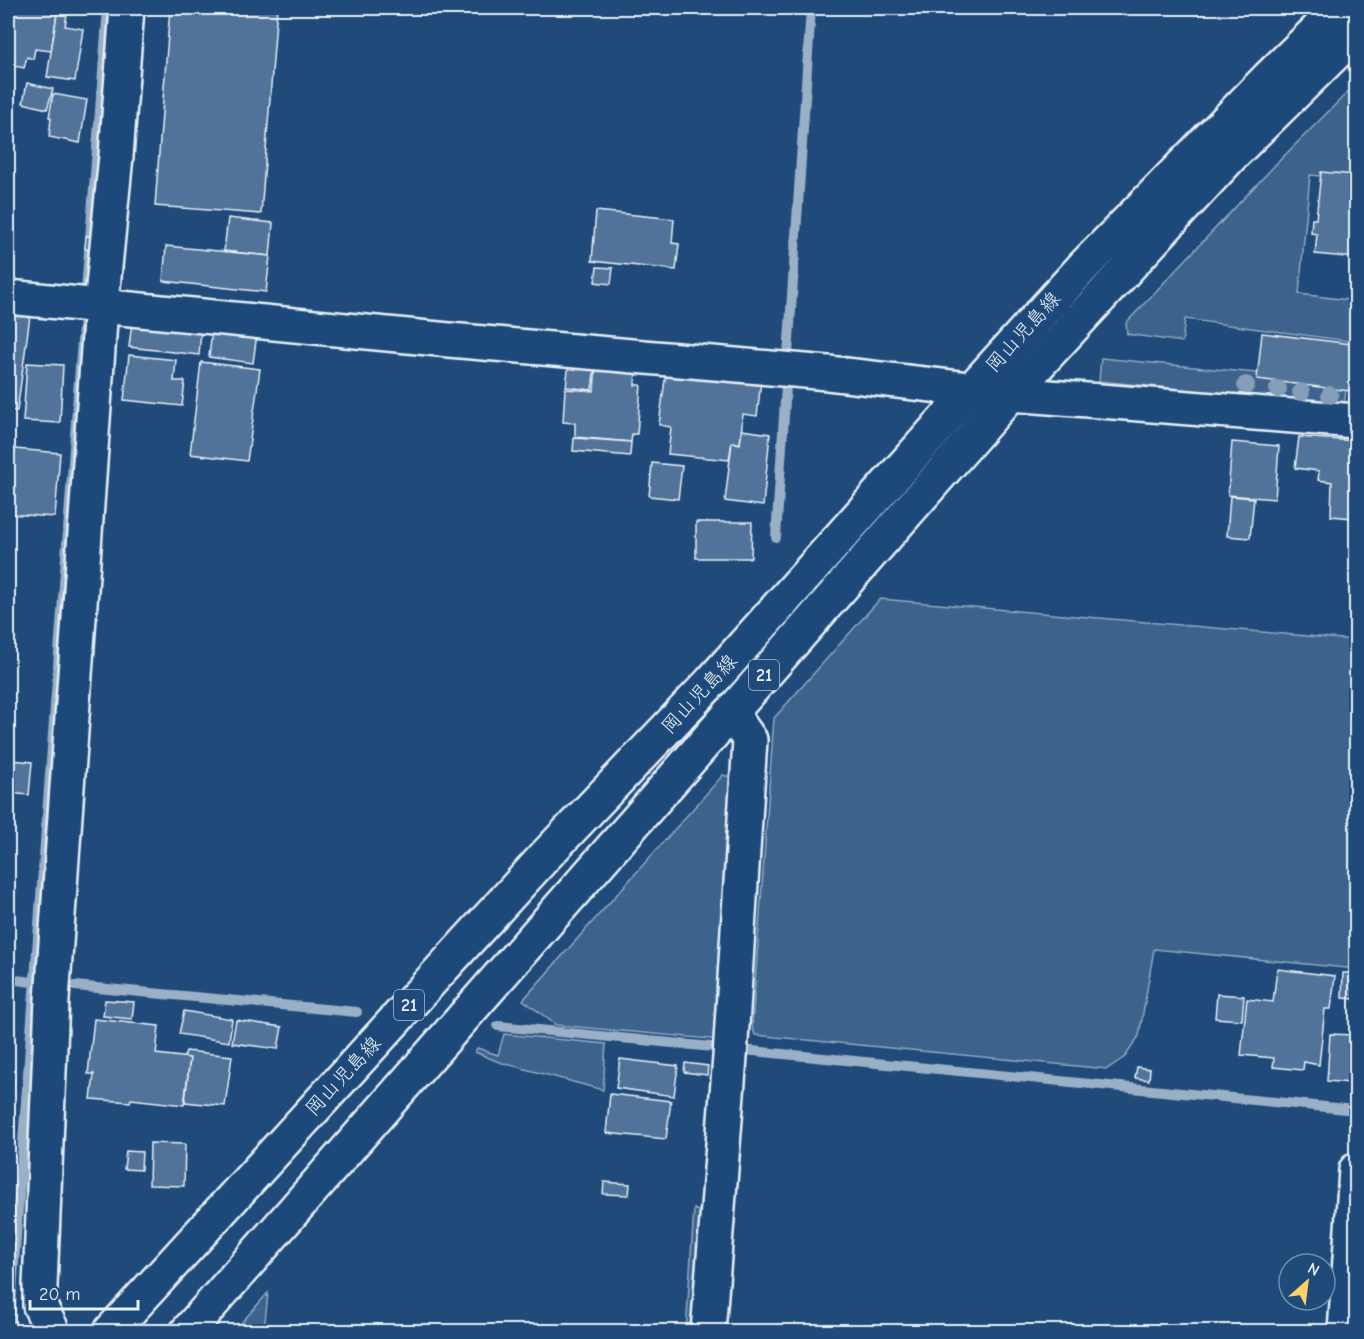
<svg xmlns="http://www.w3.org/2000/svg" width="1364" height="1339" viewBox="0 0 1364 1339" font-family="'Comic Neue','Klee One',sans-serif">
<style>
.green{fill:#3c628c;stroke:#92aac2;stroke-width:1.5}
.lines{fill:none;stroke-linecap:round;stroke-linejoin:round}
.stream{stroke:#9ab0c7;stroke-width:10}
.building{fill:#517399;stroke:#e8f1f8;stroke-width:1.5}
.minor-casing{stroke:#e8f1f8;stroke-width:38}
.major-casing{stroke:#e8f1f8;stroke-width:38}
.minor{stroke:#1f4a7a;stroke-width:33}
.major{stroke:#1f4a7a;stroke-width:33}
.tree{fill:#849eb9}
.labels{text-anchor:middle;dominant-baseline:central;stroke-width:4.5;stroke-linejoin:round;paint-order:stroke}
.shield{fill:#1f4a7a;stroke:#acbfd2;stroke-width:1.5}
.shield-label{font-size:18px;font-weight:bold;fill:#e8f1f8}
.street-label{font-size:20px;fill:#e8f1f8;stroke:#1f4a7a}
</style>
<rect width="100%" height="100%" fill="#1f4a7a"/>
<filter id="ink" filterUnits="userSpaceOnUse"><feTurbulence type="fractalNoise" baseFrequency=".0167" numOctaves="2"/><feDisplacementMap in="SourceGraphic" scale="12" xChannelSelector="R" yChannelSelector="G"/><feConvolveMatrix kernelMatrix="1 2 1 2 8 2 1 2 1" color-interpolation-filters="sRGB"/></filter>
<g filter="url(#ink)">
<!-- green -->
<g class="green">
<path d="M 1356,84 L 1356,179 L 1310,175 L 1299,294 L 1356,301 L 1356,342 L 1185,319 L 1182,342 L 1127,334 L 1126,323 L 1276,164 Z"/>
<path d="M 1101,358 L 1347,382 L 1344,405 L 1099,381 Z"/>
<path d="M 880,599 L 1353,640 L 1352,660 L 1356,661 L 1356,969 L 1154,949 L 1139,1036 L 1125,1057 L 1107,1069 L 755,1035 L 752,1026 L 774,718 Z"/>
<path d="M 723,775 L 740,780 L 721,1040 L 556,1025 L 523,1000 Z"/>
<path d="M 504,1034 L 606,1044 L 603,1090 L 499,1062 L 475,1052 L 477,1048 L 498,1055 Z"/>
<path d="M 694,1209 L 704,1214 L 699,1331 L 686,1332 Z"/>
<path d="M 268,1293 L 264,1331 L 234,1331 Z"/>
</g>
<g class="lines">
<!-- stream -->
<g class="stream">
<path d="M 776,537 L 811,8"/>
<path d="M 8,979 L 41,983"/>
<path d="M 75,986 L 357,1012"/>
<path d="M 498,1026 L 1356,1110"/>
<path d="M 9,1332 C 43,890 72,449 108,8"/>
</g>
</g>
<!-- building -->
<g class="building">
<path d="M 8,8 L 22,9 L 22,8 L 58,8 L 51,51 L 35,49 L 33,59 L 27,57 L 24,68 L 8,65 Z"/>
<path d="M 58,8 L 68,9 L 65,26 L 83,29 L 75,81 L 47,77 Z"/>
<path d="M 170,8 L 277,8 L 261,214 L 155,206 Z"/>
<path d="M 27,83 L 53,89 L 47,109 L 23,103 Z"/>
<path d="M 53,94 L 87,100 L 80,143 L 49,137 L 51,118 L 49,117 Z"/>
<path d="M 1321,172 L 1356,175 L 1356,258 L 1315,254 L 1317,234 L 1311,233 L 1312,219 L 1316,219 Z"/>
<path d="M 596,211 L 674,219 L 672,243 L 679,244 L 676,270 L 592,261 Z"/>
<path d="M 228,218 L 273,223 L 270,256 L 224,251 Z"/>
<path d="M 86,236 L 97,237 L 95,250 L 85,249 Z"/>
<path d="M 166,246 L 270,256 L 266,292 L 163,281 Z"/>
<path d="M 597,267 L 613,268 L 611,284 L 595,282 Z"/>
<path d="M 8,313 L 30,316 L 17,411 L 8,410 Z"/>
<path d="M 132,322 L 201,331 L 199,355 L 129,347 Z"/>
<path d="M 212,329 L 257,334 L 253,363 L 209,357 Z"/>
<path d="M 1262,333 L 1352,344 L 1350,359 L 1354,360 L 1350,391 L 1257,379 Z"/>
<path d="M 1352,340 L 1356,341 L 1356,401 L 1349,401 L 1354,360 L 1350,359 Z"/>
<path d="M 129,355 L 176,360 L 174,381 L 185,381 L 182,406 L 124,400 Z"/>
<path d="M 201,362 L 260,369 L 247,461 L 190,454 Z"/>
<path d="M 569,362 L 595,365 L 592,390 L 566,387 Z"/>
<path d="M 27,363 L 63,365 L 60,423 L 23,421 Z"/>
<path d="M 596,364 L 636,368 L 635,385 L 641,385 L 637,434 L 632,434 L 631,442 L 575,437 L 575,423 L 563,422 L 565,389 L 594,391 Z"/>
<path d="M 666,372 L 761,381 L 757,416 L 743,414 L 740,444 L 732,442 L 729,460 L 668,454 L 671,427 L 659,425 Z"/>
<path d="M 742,430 L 770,434 L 763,506 L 725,501 L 732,442 L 740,444 Z"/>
<path d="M 1299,437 L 1356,441 L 1356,551 L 1352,550 L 1353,518 L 1331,516 L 1332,482 L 1318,480 L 1319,471 L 1295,468 Z"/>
<path d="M 574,438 L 631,442 L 630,456 L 573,451 Z"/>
<path d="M 1232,442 L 1279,446 L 1275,499 L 1228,495 Z"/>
<path d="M 15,449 L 60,453 L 55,517 L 9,514 Z"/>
<path d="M 652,463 L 682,466 L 678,499 L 649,496 Z"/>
<path d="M 8,466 L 13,466 L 9,508 L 8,508 Z"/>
<path d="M 1230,496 L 1254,498 L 1250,538 L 1227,536 Z"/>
<path d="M 696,522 L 752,522 L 751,558 L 696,558 Z"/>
<path d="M 11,760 L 32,762 L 29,795 L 8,793 Z"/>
<path d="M 1277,969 L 1335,976 L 1331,1009 L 1325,1009 L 1319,1065 L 1304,1062 L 1303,1070 L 1273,1067 L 1274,1058 L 1241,1055 L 1247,999 L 1273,1002 Z"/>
<path d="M 1343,973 L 1356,973 L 1355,999 L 1342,998 Z"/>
<path d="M 1217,994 L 1244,996 L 1242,1020 L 1215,1018 Z"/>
<path d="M 105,1000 L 134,1002 L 132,1019 L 103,1016 Z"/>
<path d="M 184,1011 L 232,1019 L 229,1042 L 179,1034 Z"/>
<path d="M 94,1019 L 159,1026 L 156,1054 L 190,1058 L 184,1105 L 131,1099 L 130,1102 L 91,1099 L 94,1074 L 88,1074 Z"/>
<path d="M 236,1020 L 282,1027 L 278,1049 L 232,1043 Z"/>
<path d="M 1330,1034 L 1353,1035 L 1351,1083 L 1327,1081 Z"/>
<path d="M 186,1051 L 232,1056 L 225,1106 L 185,1102 L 190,1058 L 184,1057 Z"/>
<path d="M 620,1059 L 678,1066 L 674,1096 L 616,1088 Z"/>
<path d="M 685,1063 L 708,1066 L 707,1075 L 684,1072 Z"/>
<path d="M 1137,1067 L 1150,1069 L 1149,1080 L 1135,1078 Z"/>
<path d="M 8,1080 L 14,1080 L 9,1153 L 8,1153 Z"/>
<path d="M 610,1094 L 671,1101 L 666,1139 L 606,1133 Z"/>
<path d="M 150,1143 L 185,1144 L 184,1186 L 149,1185 Z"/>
<path d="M 126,1151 L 142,1152 L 141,1170 L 124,1169 Z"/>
<path d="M 604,1182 L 630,1184 L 629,1195 L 603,1194 Z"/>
</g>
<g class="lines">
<defs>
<g id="minor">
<path d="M 8,297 L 449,340 L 828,373 L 1011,394 L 1356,421"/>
<path d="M 53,1332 L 40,1306 L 40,1286 L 52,1000 L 101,307 L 116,156 L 127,8"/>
<path d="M 708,1332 L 730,1057 L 750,740 L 731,713"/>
<path d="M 1345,1332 L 1356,1170"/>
</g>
<g id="major">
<path d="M 110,1332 L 547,854 L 711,682 L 972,389 L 1083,267 L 1269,77 L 1340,8"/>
<path d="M 187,1332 L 1011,394 L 1233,154 L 1356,33"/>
</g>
</defs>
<!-- minor casing -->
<use href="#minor" class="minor-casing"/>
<!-- major casing -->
<use href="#major" class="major-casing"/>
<!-- minor -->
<use href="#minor" class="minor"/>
<!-- major -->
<use href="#major" class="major"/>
</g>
<!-- trees -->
<g class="tree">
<circle cx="1246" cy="385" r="9"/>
<circle cx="1278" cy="389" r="9"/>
<circle cx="1301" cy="392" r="9"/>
<circle cx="1330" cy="395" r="9"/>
</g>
</g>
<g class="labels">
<!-- shield labels -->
<g class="shield">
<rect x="749" y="660" width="30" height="30" rx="4.5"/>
<rect x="394" y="990" width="30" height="30" rx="4.5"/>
</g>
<g class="shield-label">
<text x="764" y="675">21</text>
<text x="409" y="1005">21</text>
</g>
<!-- street labels -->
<g class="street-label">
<text transform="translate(1023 332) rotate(-48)">岡山児島線</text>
<text transform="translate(699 694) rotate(-47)">岡山児島線</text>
<text transform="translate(343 1076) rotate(-47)">岡山児島線</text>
</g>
</g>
<!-- margin -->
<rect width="1364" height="1339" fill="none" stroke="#1f4a7a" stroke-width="30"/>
<rect x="15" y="15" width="1334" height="1309" fill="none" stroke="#e8f1f8" stroke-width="2" filter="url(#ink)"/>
<!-- north arrow -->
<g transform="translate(1307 1282) rotate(28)"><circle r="28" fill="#1f4a7a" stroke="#6f8dac" stroke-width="1.5"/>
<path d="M0-4.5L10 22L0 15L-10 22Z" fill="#ffd166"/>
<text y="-9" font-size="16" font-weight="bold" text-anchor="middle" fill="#e8f1f8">N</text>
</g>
<!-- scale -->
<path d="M30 1300v9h108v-9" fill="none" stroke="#e8f1f8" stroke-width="3"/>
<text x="39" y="1300" font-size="18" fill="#e8f1f8" stroke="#1f4a7a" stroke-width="4.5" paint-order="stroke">20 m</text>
</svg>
